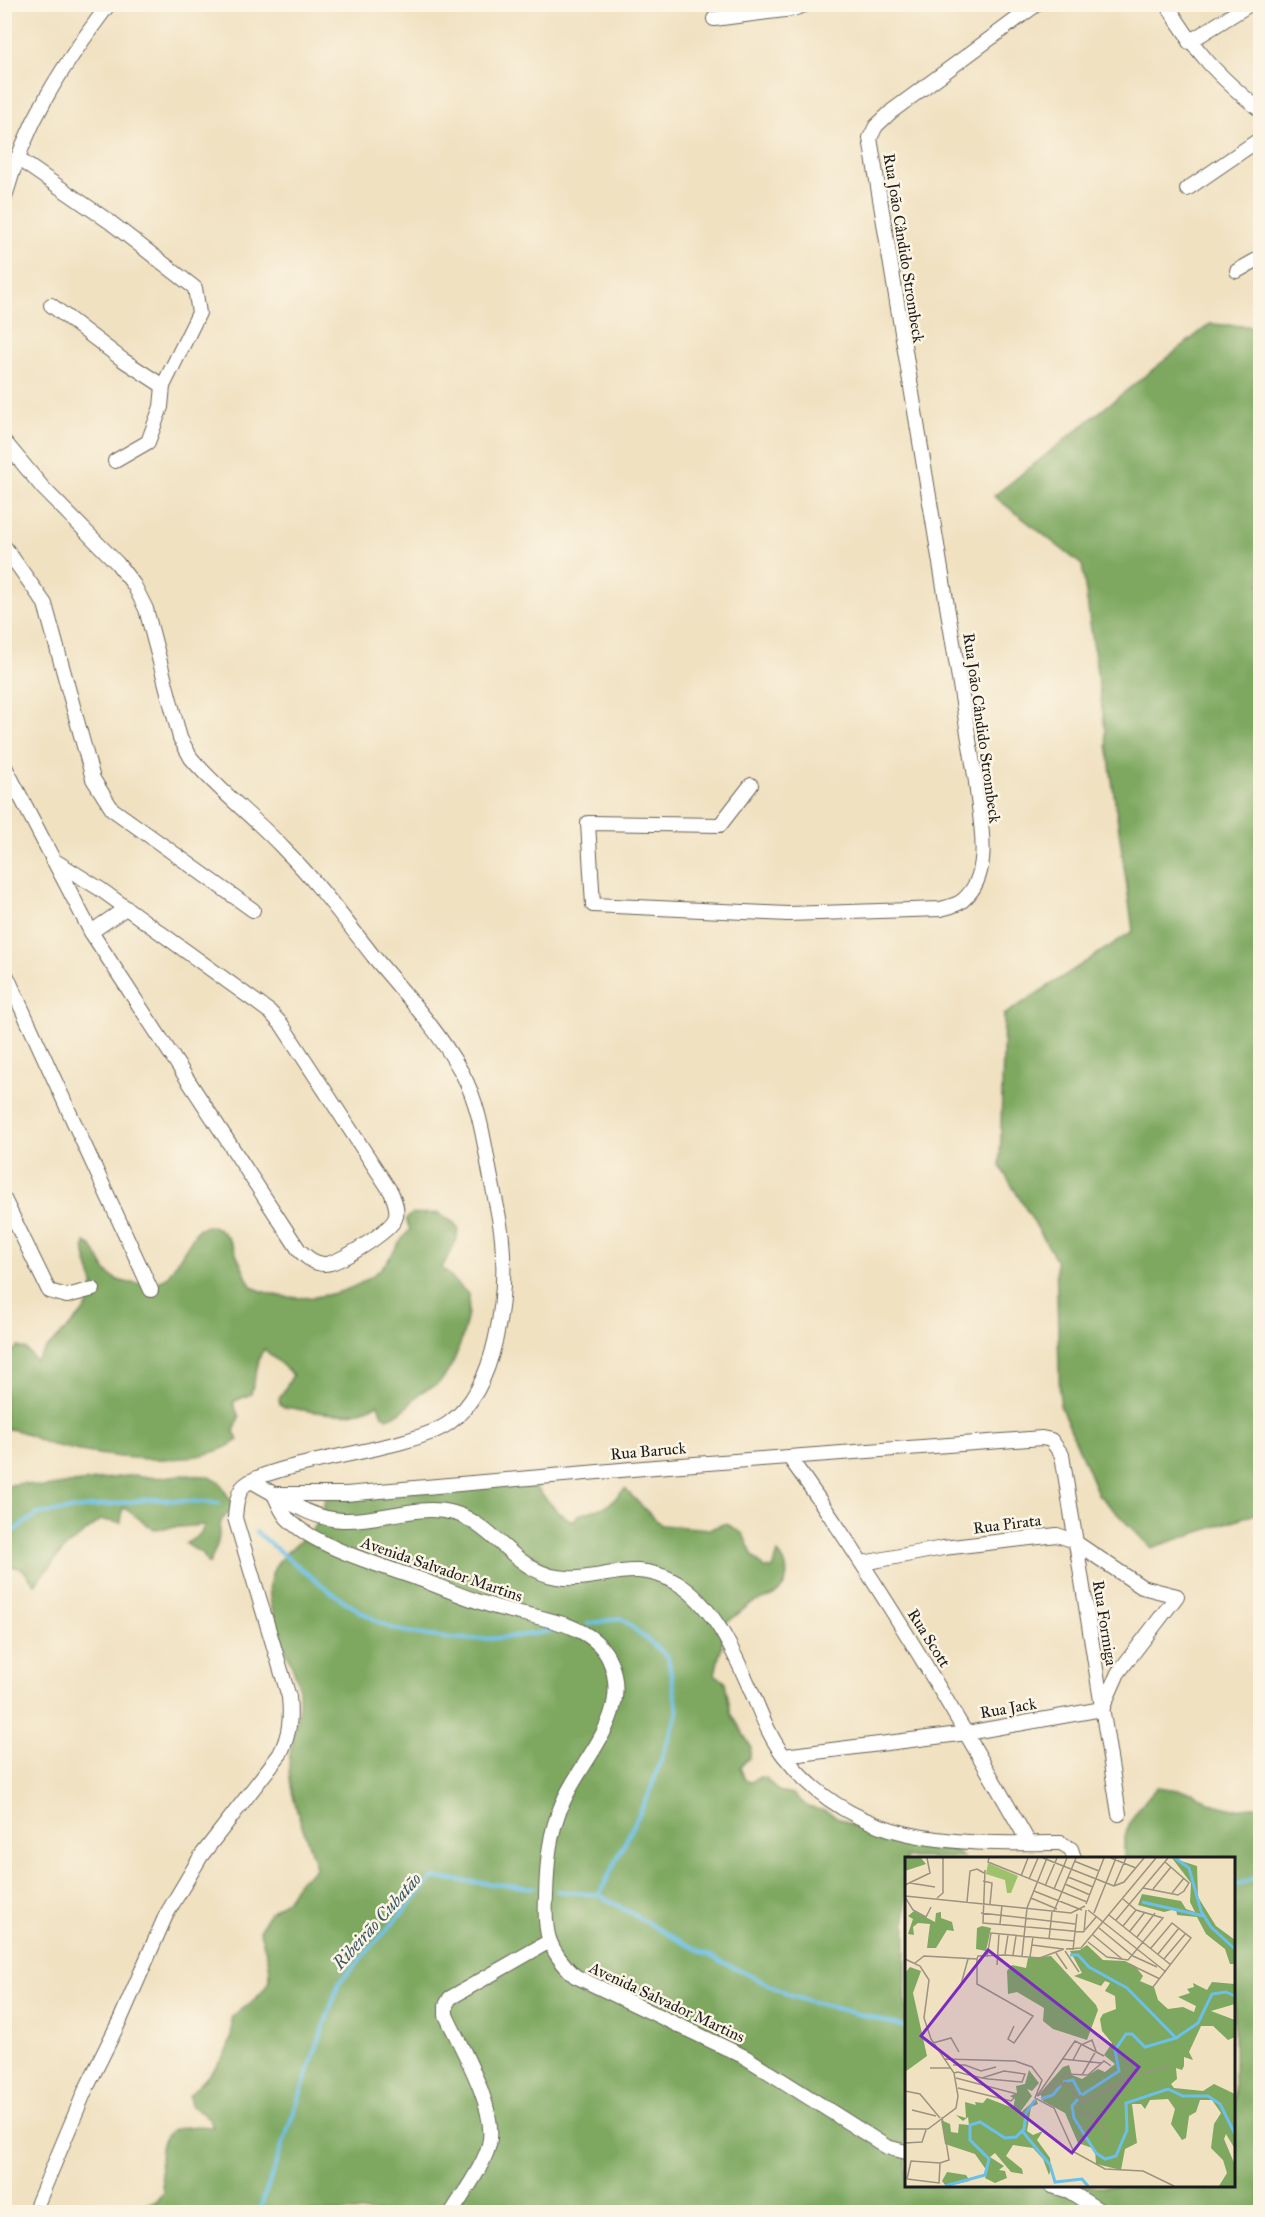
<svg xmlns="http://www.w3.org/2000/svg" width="1265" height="2217" viewBox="0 0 1265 2217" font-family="'IM FELL Great Primer',serif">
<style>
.forest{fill:#7ea860;stroke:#4d623e;stroke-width:1.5}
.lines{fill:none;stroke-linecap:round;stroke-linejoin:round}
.stream{stroke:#6cc0e8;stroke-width:4}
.minor-casing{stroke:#666156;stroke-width:16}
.minor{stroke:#fff;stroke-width:14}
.labels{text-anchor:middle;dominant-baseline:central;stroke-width:5;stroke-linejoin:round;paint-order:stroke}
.street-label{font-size:16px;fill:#1c1c1c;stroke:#fcf5e5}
.water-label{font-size:18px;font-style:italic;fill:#385563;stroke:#fcf5e5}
.inset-river{fill:none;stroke:#6cc0e8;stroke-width:3}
.inset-road{fill:none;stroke:#9b927f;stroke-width:1.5}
.view{fill:#7b2cbf;fill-opacity:0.15;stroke:#7b2cbf;stroke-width:3}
.inset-edge{fill:none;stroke:#1c1c1c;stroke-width:3}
</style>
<rect width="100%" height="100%" fill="#fcf5e5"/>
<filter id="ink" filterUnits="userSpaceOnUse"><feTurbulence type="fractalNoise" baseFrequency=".0167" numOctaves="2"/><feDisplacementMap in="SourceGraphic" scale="12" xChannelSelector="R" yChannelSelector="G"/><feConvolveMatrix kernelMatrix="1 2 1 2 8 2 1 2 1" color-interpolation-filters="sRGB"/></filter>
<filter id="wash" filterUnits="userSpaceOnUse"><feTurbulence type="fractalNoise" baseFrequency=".008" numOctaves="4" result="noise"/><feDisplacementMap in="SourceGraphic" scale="24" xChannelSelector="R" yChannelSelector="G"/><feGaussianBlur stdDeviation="1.35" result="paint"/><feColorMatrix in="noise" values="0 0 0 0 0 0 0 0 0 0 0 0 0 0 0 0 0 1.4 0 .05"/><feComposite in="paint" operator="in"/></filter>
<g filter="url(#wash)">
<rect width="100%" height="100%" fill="#f0e1c1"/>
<!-- forest -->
<g class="forest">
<path d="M 1210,324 L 1260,327 L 1260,1512 L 1151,1548 L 1098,1494 L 1060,1405 L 1056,1259 L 1000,1166 L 1004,1015 L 1133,931 L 1082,565 L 994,496 Z"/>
<path d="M 438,1213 L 453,1222 L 459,1230 L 456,1241 L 442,1268 L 469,1295 C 470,1318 456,1371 436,1385 C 431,1389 424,1389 419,1394 C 406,1408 406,1411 387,1418 L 382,1415 L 378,1404 C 345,1421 319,1412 284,1407 L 280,1404 L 279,1399 L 293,1375 L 264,1349 L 260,1356 L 251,1394 L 233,1402 L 239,1417 L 234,1432 L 238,1440 C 195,1472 102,1457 52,1445 C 36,1441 21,1428 5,1429 L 5,1356 L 18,1347 L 26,1349 L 36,1361 C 49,1339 91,1318 93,1288 C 93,1272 82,1258 85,1242 C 99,1248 100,1270 114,1278 C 125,1285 143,1283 156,1284 L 168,1276 L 198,1229 C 230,1212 239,1270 252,1287 C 290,1306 347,1299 379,1270 C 393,1258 397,1241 410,1230 L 406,1219 L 412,1214 Z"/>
<path d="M 134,1475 L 156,1478 L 179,1475 L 208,1476 L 219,1482 L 234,1506 L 221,1521 L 218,1542 L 210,1563 L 207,1563 L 203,1554 L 186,1544 L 200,1534 L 205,1525 L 153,1529 L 123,1507 L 121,1523 L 101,1520 L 65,1548 L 35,1584 L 23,1570 L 13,1566 L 5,1570 L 5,1486 L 23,1483 L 42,1487 Z"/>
<path d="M 515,1483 L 536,1488 L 559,1513 L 573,1522 L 578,1515 L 607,1506 L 625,1489 L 661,1525 L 710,1529 L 726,1523 L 743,1534 L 753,1556 L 764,1568 L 773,1569 L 778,1553 C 789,1564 791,1584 776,1594 C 768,1599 757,1600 749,1605 C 741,1610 737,1617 727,1621 L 715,1674 L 725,1682 L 731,1713 L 751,1747 L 750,1757 L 740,1767 L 745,1780 L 751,1782 L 760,1777 L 766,1778 L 778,1791 L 793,1794 L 808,1807 L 825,1811 L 863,1830 L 887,1837 L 931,1841 L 956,1851 L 963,1858 L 906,1858 L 906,2186 L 1234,2186 L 1234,1858 L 1124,1858 C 1121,1827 1137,1809 1157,1787 L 1193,1792 L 1210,1803 L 1234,1809 L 1260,1806 L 1260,2212 L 141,2212 L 140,2205 L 155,2202 L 163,2193 C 158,2144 153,2122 213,2127 L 209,2118 L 191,2106 L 189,2096 C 211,2072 237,2052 231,2018 C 276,1983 277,1984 259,1930 L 269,1913 L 288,1899 L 298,1882 L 316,1868 C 307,1834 290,1803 289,1767 C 289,1738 306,1706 296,1677 C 288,1651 263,1604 271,1577 C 279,1548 313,1539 322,1515 C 324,1510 324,1502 325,1497 Z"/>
</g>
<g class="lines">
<!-- stream -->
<g class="stream">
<path d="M 256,1532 C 298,1566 342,1605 391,1628 C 399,1631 410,1632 418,1634 C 464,1643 506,1639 551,1631"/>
<path d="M 4,1537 L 38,1514 L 150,1499 L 219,1503"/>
<path d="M 1234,1886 L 1260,1876"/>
<path d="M 557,1891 L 599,1895 L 649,1794 L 678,1712 L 668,1657 L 621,1618 L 588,1624"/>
<path d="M 599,1895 L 676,1939 L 791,1996 L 906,2027"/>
<path d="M 259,2212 L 339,1983 L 433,1878 L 534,1888"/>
</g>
</g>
</g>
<g filter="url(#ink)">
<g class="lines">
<defs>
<g id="minor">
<path d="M 1167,4 C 1195,52 1218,76 1260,110"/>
<path d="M 714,19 L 793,9 L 808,4"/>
<path d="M 1189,42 L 1250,4"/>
<path d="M 17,158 L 110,222 L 195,288 L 199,313 L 163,386 L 161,407 L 148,442 L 115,461"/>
<path d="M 1187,189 L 1260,139"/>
<path d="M 4,200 C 26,121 61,68 109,4"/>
<path d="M 1237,271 L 1260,258"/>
<path d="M 51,305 L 123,360 L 163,386"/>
<path d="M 4,441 L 43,488 L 117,563 L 134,585 L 146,609 L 180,738 L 191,758 C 219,791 254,817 284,849 C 317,882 345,920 374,957 C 405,994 438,1030 462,1073 C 478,1102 483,1135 489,1168 C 493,1191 500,1216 502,1239 C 507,1294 498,1388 449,1423 C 409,1452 261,1462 242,1488 C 236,1497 236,1508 235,1518 L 289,1697 C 291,1718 290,1734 280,1754 L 201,1856 L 166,1915 L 121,2018 L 85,2091 L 34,2212"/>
<path d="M 4,546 L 45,604 L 93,779 L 112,809 L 253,910"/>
<path d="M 4,765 L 91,932 L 299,1250 C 306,1257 314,1264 324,1264 C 337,1265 389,1232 395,1219 C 399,1210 394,1200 391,1192 L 282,1025 L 270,1012 L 100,889 L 52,859"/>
<path d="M 751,785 L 720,825 L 588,823 L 593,905 L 788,914 L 941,909 C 948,907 958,905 963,900 C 995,873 979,818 976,782 L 870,138 L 876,126 L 892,111 L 1037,4"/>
<path d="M 91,932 L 126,908"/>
<path d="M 4,970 L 151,1290"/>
<path d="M 4,1199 L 49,1291 L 67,1296 L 93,1289"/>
<path d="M 789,1457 C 878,1580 954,1711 1029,1843"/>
<path d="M 251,1481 L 274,1494 L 346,1494 L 655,1467 L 1042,1438 L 1051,1440 L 1062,1455 L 1119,1814"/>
<path d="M 274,1494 C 278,1503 281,1511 287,1518 C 316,1548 383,1566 422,1580 C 448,1590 473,1601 499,1608 C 535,1618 589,1621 608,1657 C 635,1712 583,1756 563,1802 C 549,1832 547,1863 546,1895 C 544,1933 547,1949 575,1976 L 745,2057 L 887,2147 L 906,2152"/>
<path d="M 276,1495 C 297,1507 317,1519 342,1520 C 379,1522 417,1503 454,1513 C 492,1524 516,1571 557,1577 C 602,1584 629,1556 677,1583 C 712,1604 733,1650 749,1686 C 759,1708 769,1738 785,1757 C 856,1848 957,1844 1061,1843 L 1071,1849 L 1074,1858"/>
<path d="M 784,1756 L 967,1733 L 1102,1709 L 1118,1673 L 1177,1596 L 1142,1587 L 1072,1540 L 1057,1535 L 943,1548 L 863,1563"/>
<path d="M 1052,2186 L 1069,2191 L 1102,2212"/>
<path d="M 452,2212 C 463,2194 488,2160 490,2139 C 494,2103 461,2048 446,2015 L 446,2005 L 450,1998 L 548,1942"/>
</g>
</defs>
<!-- minor casing -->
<use href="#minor" class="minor-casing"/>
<!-- minor -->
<use href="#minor" class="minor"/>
</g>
</g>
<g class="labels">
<!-- street labels -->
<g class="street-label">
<text transform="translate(904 248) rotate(81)">Rua João Cândido Strombeck</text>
<text transform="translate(982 728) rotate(82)">Rua João Cândido Strombeck</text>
<text transform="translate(648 1451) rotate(-5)">Rua Baruck</text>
<text transform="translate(1007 1524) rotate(-7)">Rua Pirata</text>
<text transform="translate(442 1569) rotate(19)">Avenida Salvador Martins</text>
<text transform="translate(1105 1623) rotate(81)">Rua Formiga</text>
<text transform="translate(929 1638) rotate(58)">Rua Scott</text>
<text transform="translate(1008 1708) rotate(-10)">Rua Jack</text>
<text transform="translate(667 2002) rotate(25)">Avenida Salvador Martins</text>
</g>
<!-- water labels -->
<g class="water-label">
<text transform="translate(377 1921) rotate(-48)">Ribeirão Cubatão</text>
</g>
</g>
<!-- overview -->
<g transform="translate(905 1857)">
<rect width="330" height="330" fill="#f0e1c1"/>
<path d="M 83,6 L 113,19 L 106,36 L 102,36 L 100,23 L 81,17 Z" fill="#9ec26c"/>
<path d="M 0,1 L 16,1 L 21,7 L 0,14 ZM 267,1 L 292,9 L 293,40 L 311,69 L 330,83 L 329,107 L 325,107 L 320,92 L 301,77 L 292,60 L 272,58 L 271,52 L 259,55 L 233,48 L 237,37 L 276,44 L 281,52 L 290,55 L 285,45 L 286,26 ZM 9,54 L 30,65 L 31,56 L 36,55 L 36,61 L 47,65 L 49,74 L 42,73 L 31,91 L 22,91 L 25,67 L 13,66 L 8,70 L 9,78 L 3,77 L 8,62 L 3,59 ZM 77,69 L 86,71 L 81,94 L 71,92 L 72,71 ZM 182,88 L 198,103 L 220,104 L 230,109 L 238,119 L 235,124 L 249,130 L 253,143 L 263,152 L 278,150 L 289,155 L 291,149 L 273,140 L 285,136 L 282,132 L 289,130 L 288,126 L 302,133 L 307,125 L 330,127 L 330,147 L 306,154 L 330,163 L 330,180 L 323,183 L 308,169 L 296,169 L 284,195 L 288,203 L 279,200 L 279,209 L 277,213 L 271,211 L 272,222 L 266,227 L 269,231 L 298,234 L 309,227 L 330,237 L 330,292 L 321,277 L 319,282 L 330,308 L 330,329 L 314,329 L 322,316 L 318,303 L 306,291 L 309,267 L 316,256 L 307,243 L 295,243 L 291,255 L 284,259 L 281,281 L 277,283 L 266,267 L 270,252 L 263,242 L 245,243 L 240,252 L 236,247 L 227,247 L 232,286 L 220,292 L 216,313 L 191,307 L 190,292 L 173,286 L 160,256 L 138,244 L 135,236 L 158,210 L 164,208 L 167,218 L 177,222 L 193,212 L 200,215 L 210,207 L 199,198 L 207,186 L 197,174 L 195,162 L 198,157 L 211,152 L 210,139 L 200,134 L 205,126 L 200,124 L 196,129 L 169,119 L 177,116 L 165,94 L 175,93 ZM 146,99 L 191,148 L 193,153 L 182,183 L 148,172 L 138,164 L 139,151 L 112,135 L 103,137 L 102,114 L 107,108 L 121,111 L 123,101 ZM 5,110 L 16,114 L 8,136 L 22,199 L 0,215 L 0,116 ZM 124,213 L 134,226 L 127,234 L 122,232 L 127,239 L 113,258 L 131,242 L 133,247 L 126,250 L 122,274 L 128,278 L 138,274 L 132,283 L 145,301 L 146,312 L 144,318 L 138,302 L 128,291 L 108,288 L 101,299 L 117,312 L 118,317 L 106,315 L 90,296 L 85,300 L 99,309 L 94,313 L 100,314 L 102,321 L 90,326 L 80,321 L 82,314 L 70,297 L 40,287 L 36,263 L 45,267 L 46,275 L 53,276 L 54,267 L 64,268 L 63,260 L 58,264 L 51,258 L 61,261 L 60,245 L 71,248 L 70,245 L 78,246 L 82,241 L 108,251 L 110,242 L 105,239 L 112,236 L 111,229 L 120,227 ZM 42,315 L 61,318 L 65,324 L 41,329 L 37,324 Z" fill="#7ea860"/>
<path class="inset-river" d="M 270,1 L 284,11 L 296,54 L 306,70 L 330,92M 237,45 L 299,59M 165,98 L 173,98 L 184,110 L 222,131 L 271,181 L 240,190 L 227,177 L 221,177 L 210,193 L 214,214 L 177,238M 271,181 L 293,166 L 307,137 L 321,135 L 330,139M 158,225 L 168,223 L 176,238M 136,242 L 148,238 L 156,228M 173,242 L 167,249 L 169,261 L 191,296 L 200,302 L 211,299 L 222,273 L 221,246 L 263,232 L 278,239 L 303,239 L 315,247 L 330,277M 118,275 L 145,308 L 150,325 L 177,322 L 183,329M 40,329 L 80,318 L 84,302 L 65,283 L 65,268 L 75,265 L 100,281 L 111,280 L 119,272 L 121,256 L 130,243"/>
<path class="inset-road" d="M 84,1 L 83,5 L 182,45M 138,1 L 209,29M 206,1 L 231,11M 169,4 L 194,14M 80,13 L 78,66 L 179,75M 116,19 L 123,1M 163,20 L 188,30M 124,22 L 133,1M 78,24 L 87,26 L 85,47M 5,26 L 30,30M 160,27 L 185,38M 0,28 L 25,16 L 22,1M 140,29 L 152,1M 209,29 L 219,25 L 239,1M 209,29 L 221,1M 238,31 L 273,38 L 279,34 L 284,26 L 260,5M 149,32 L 162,1M 248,32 L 266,10M 129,34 L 177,53M 267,36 L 279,21M 0,39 L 166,56 L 180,49M 0,40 L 8,53 L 21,60 L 26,50M 32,41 L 38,36 L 38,1M 126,41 L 152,52M 62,45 L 65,14 L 72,12 L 79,16M 181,47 L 199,1M 183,53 L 261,115M 149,54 L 171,1M 76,56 L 170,67M 189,56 L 211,1M 204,58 L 266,108M 211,63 L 263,1M 95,67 L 97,48M 218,69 L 231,53M 194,71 L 228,99 L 252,110M 180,73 L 192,59M 225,74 L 240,55M 179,75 L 181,53M 188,78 L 217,102M 232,80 L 250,56M 144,82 L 147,55M 183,85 L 202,100 L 223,103 L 258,61 L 231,53 L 218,42M 127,88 L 158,92M 246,91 L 267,66 L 286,81 L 248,130M 161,92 L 176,91 L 251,1M 168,93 L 172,57M 160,94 L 174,115M 151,96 L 162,112M 100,97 L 103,78M 253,97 L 274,71M 108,98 L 111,79M 117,99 L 122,51 L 142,1M 82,100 L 86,76 L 169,84M 125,100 L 128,80M 0,102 L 15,109 L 24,123 L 19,161 L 26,182 L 49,216 L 53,239 L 51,251 L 23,272 L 0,272M 72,102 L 73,99 L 100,98 L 135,101 L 159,92M 259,102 L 281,76M 10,106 L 19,99 L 72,102 L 72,127 L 128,159 L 109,186 L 103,182 L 109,169M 224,107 L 255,122M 92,108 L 94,77M 55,131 L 63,102M 28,186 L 46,181 L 54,195M 40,202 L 110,204 L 127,210 L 137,223 L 130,241 L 149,251 L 169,295 L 200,312 L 238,314 L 269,329M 157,202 L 196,206M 168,203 L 176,188 L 187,183 L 191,194 L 177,218M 48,208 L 60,208 L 76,214 L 91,210M 25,211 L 46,211M 49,216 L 53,215 L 60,217 L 77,221 L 84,222 L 117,225 L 120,217 L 99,214 L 77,221M 51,221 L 112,237M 53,231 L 106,244 L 109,241M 0,234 L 15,237 L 35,261M 134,238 L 160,217 L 183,218 L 199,204 L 206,209M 132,239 L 161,225 L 172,240 L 181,244 L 222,222 L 264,208M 132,239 L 170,184 L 199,199M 177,244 L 176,255 L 187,259 L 198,271 L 203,288M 7,253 L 31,259M 0,286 L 17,285 L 21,273M 2,322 L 6,304 L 35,306 L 44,303 L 37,260M 2,322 L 34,326 L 35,306"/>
<path class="view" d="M 83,93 L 234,210 L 167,296 L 16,179 Z"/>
<rect width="330" height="330" class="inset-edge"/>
</g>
<!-- margin -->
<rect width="1265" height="2217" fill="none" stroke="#fcf5e5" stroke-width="24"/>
</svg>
